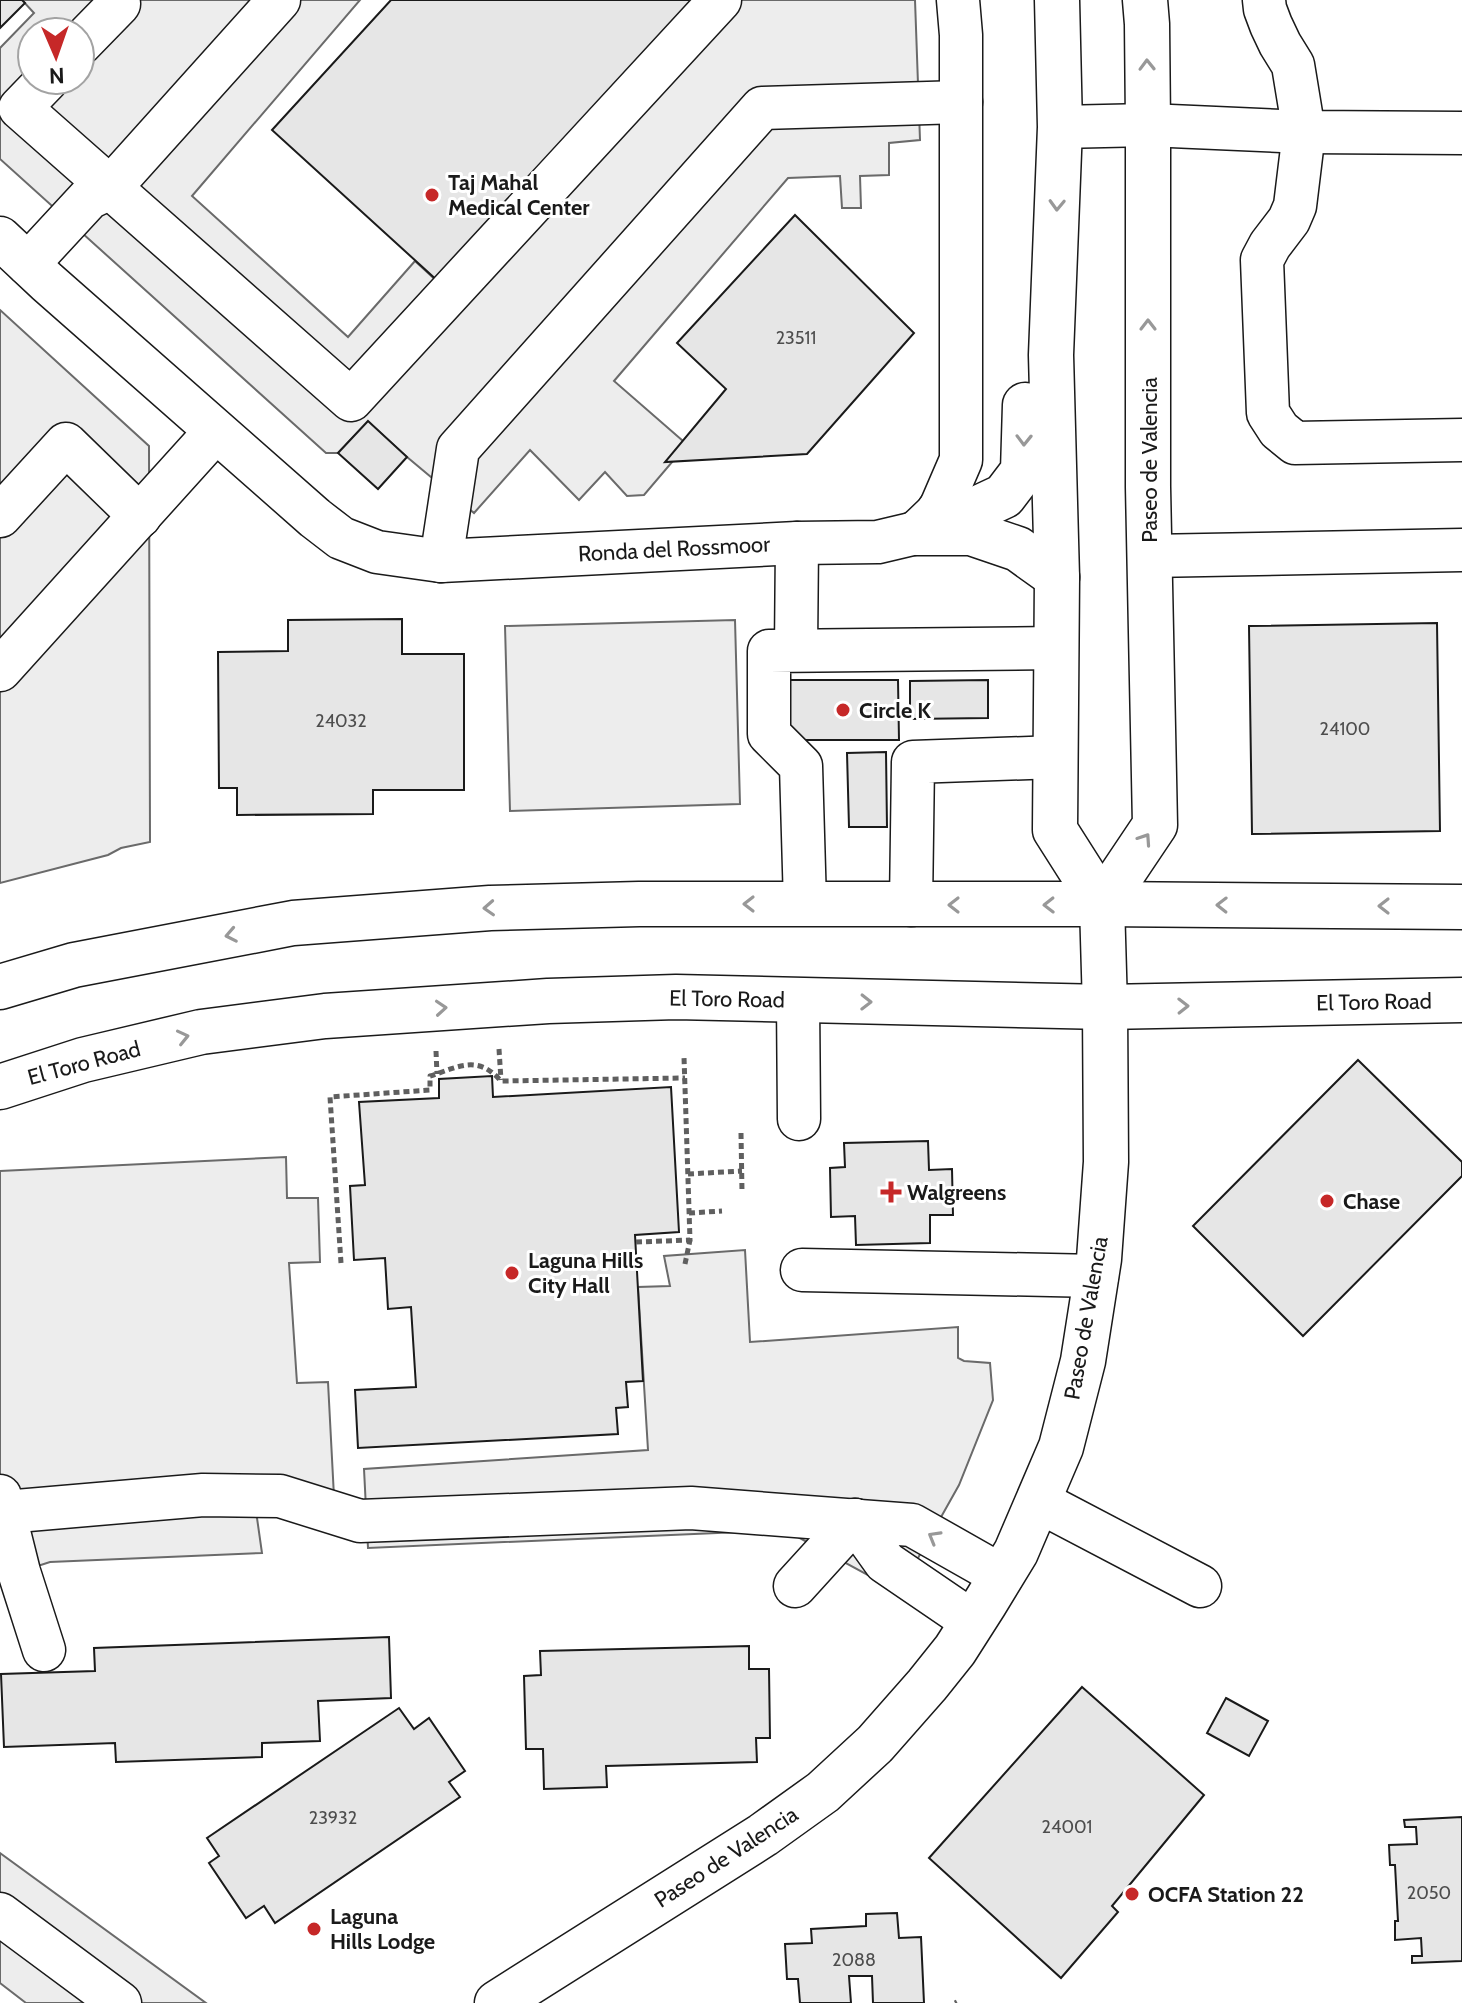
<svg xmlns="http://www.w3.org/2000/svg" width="1462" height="2003" viewBox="0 0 1462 2003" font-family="Cabin,sans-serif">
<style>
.built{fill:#ededed;stroke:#6a6a6a;stroke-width:2;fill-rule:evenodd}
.building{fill:#e6e6e6;stroke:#1a1a1a;stroke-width:2}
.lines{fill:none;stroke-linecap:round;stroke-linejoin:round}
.minor-casing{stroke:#1a1a1a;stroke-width:45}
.major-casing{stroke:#1a1a1a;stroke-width:47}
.path{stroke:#5f5f5f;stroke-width:5;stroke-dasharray:6 4;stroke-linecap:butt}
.minor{stroke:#fff;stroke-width:42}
.major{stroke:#fff;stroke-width:44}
.oneway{stroke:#989898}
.poi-dot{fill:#c62828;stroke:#fff;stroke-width:3}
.labels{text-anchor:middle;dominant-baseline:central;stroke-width:6;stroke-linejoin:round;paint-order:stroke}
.number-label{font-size:18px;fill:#4d4d4d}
.poi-label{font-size:22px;font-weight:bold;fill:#1a1a1a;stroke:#fff;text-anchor:start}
.street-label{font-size:22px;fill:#1a1a1a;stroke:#fff}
</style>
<rect width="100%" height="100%" fill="#fff"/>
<!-- built -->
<g class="built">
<path d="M 22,0 L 360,0 L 192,196 L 348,337 L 415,261 L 439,283 L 699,0 L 915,0 L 920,140 L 889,143 L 889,175 L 860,176 L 861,208 L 842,208 L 840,176 L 788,178 L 614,381 L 683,441 L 673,461 L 644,495 L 627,496 L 605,472 L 579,500 L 530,450 L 474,513 L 407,457 L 368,422 L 338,453 L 326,453 L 0,159 L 0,48 L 34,13 ZM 32,32 L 80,32 L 80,80 L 32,80 Z"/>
<path d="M 0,310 L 149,446 L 150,842 L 121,848 L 108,855 L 0,883 Z"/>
<path d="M 735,620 L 740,804 L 510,811 L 505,626 Z"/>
<path d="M 286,1157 L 287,1198 L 318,1198 L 320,1262 L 289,1263 L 297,1383 L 328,1382 L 336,1535 L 292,1514 L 256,1511 L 262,1553 L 50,1562 L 19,1572 L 0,1533 L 0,1171 Z"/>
<path d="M 745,1250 L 750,1342 L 958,1327 L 958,1358 L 964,1361 L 990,1363 L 993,1400 L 959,1485 L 899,1592 L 785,1530 L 368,1548 L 364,1469 L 648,1450 L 638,1287 L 670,1286 L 664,1256 Z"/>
<path d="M 0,1853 L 206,2003 L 26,2003 L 0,1983 Z"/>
</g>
<!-- building -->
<g class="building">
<path d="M 0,0 L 22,0 L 25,3 L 0,28 Z"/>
<path d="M 391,0 L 699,0 L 440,283 L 272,130 Z"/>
<path d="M 795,215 L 914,333 L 807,454 L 665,462 L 726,389 L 677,343 Z"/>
<path d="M 368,421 L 407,457 L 378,489 L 338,453 Z"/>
<path d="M 402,619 L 402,654 L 464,654 L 464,790 L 373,790 L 373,814 L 237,815 L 237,788 L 219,788 L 218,652 L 288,651 L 288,620 Z"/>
<path d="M 1437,623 L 1440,831 L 1252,834 L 1249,626 Z"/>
<path d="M 788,680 L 898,680 L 899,740 L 788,740 Z"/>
<path d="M 988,680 L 988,718 L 910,719 L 910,681 Z"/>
<path d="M 886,752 L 887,827 L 849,827 L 847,753 Z"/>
<path d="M 1358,1060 L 1462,1162 L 1462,1176 L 1303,1336 L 1193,1226 Z"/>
<path d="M 492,1076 L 493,1097 L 671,1087 L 679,1232 L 635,1235 L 643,1381 L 626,1382 L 628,1407 L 616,1408 L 618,1434 L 358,1448 L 355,1390 L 416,1387 L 411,1307 L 388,1309 L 385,1258 L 354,1260 L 350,1186 L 365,1185 L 359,1102 L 439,1098 L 439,1079 Z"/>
<path d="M 928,1141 L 929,1170 L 952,1169 L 953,1215 L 930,1215 L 930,1243 L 856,1245 L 855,1216 L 831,1217 L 830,1168 L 845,1167 L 844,1143 Z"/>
<path d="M 389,1637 L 391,1698 L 318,1701 L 320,1741 L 262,1743 L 262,1757 L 116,1762 L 115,1743 L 4,1747 L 1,1674 L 95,1671 L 94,1648 Z"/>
<path d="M 749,1646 L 749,1669 L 769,1669 L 770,1738 L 756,1738 L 757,1762 L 606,1766 L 607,1787 L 544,1789 L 543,1749 L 526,1749 L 524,1676 L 541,1675 L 540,1651 Z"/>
<path d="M 1082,1687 L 1204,1795 L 1112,1906 L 1118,1912 L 1061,1978 L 929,1858 Z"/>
<path d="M 1226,1698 L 1268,1721 L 1249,1756 L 1207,1733 Z"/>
<path d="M 399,1708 L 414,1729 L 429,1718 L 465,1771 L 449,1782 L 460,1797 L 275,1923 L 264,1906 L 246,1918 L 209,1863 L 219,1856 L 207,1838 Z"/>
<path d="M 1462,1817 L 1462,1961 L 1412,1963 L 1412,1956 L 1422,1956 L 1421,1938 L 1395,1940 L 1395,1921 L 1398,1921 L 1395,1865 L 1390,1865 L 1389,1845 L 1417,1844 L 1416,1827 L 1405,1827 L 1404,1820 Z"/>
<path d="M 897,1913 L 899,1938 L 921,1937 L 924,2003 L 873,2003 L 872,1976 L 849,1976 L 851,2003 L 800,2003 L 798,1979 L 787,1979 L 785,1944 L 812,1943 L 811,1929 L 866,1926 L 866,1914 Z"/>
</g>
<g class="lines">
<defs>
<g id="minor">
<path d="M 1264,0 L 1265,9 L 1271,25 L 1280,44 L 1293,65 L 1304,132 L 1295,206 L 1289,220 L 1270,245 L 1262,260 L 1268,413 L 1279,430 L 1295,443 L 1462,440"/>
<path d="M 80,44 L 119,4"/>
<path d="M 47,80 L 20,108 L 351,400 L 720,0"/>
<path d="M 1060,127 L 1148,125 L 1304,132 L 1462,133"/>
<path d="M 0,238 L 47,282 L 315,518 L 341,538 L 377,552 L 441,561 L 797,543 L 878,542 L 916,533 L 939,511 L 961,460 L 961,35 L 958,0"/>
<path d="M 28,264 L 89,198 L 110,188 L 279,0"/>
<path d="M 0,516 L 66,444 L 140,516"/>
<path d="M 1150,556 L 1462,550"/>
<path d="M 441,561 L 458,449 L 762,108 L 961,102"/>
<path d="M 796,650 L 797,543"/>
<path d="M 0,670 L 215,432"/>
<path d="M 805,904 L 801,766 L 769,734 L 769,651 L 1056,648"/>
<path d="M 911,905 L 913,762 L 1056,757"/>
<path d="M 798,1000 L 799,1119"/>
<path d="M 802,1270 L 1097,1276"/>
<path d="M 0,1496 L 19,1572 L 44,1650"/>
<path d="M 1038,1501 L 1200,1586"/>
<path d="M 0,1514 L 5,1512 L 203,1495 L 280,1496 L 360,1521 L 691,1508 L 912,1525 L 1002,1576"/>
<path d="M 855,1520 L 885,1562 L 973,1622"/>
<path d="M 795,1586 L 855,1520"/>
<path d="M 0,1914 L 120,2003"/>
</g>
<g id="major">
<path d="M 939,511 L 974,510 L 1004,496 L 1023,471 L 1025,405"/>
<path d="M 916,533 L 971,533 L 1018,549 L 1057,577"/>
<path d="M 1102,904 L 1155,825 L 1148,487 L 1148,125 L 1147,24 L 1145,0"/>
<path d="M 0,987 L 74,965 L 293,923 L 490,908 L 639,904 L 1102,904 L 1462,907"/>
<path d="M 0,1087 L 83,1060 L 201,1032 L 325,1016 L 548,1001 L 676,997 L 1105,1007 L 1462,1000"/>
<path d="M 497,2003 L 763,1835 L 823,1792 L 875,1744 L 927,1685 L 955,1650 L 985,1603 L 1016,1552 L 1061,1447 L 1083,1361 L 1099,1259 L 1106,1162 L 1105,1007 L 1102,904 L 1055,830 L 1057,577 L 1051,355 L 1060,127 L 1057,0"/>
</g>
</defs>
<!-- minor casing -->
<use href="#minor" class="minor-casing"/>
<!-- major casing -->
<use href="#major" class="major-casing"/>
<!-- path -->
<g class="path">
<path d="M 499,1049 L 501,1080"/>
<path d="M 436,1051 L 437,1074"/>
<path d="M 741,1133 L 742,1191"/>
<path d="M 688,1174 L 742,1171"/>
<path d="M 689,1213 L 722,1211"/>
<path d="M 636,1242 L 690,1240 L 684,1057"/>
<path d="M 341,1263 L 330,1097 L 430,1090 L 430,1076 C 459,1067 477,1054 501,1081 L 685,1078"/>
<path d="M 685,1264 L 690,1240"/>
<path d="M 955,2003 L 957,2002"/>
</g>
<!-- minor -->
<use href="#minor" class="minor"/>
<!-- major -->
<use href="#major" class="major"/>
</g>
<!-- one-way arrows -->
<defs><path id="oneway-chevron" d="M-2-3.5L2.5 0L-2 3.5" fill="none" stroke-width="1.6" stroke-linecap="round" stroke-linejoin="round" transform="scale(2)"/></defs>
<g class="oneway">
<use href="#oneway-chevron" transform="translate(1147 65) rotate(-91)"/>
<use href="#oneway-chevron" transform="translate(1057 205) rotate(92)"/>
<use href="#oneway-chevron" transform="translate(1148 325) rotate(-90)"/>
<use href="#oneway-chevron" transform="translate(1024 440) rotate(91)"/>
<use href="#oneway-chevron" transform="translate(1145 839) rotate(-56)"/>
<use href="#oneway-chevron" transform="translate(749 904) rotate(-180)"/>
<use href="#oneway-chevron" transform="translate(954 905) rotate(-180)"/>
<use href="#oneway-chevron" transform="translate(1049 905) rotate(179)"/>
<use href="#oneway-chevron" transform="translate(1222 905) rotate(-179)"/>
<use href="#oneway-chevron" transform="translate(1384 906) rotate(-180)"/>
<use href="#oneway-chevron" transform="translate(489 908) rotate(177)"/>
<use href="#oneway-chevron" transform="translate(231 935) rotate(169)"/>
<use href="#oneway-chevron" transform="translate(866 1002) rotate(1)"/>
<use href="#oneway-chevron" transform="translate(1183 1006) rotate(-1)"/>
<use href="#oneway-chevron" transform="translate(441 1008) rotate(-4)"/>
<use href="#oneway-chevron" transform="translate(183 1037) rotate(-13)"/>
<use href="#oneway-chevron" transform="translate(934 1537) rotate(-150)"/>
</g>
<!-- markers -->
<g class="poi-dot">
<circle cx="432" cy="195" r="8"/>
<circle cx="843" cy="710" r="8"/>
<path d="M887 1180h8v8h8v8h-8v8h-8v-8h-8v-8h8z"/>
<circle cx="1327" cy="1201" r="8"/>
<circle cx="512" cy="1273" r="8"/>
<circle cx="1132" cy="1894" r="8"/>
<circle cx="314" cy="1929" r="8"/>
</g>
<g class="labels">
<!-- number labels -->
<g class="number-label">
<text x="796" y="338">23511</text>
<text x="341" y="721">24032</text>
<text x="1345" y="729">24100</text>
<text x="333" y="1818">23932</text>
<text x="1067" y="1827">24001</text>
<text x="1429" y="1893">2050</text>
<text x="854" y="1960">2088</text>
</g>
<!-- poi labels -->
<g class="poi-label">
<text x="448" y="182">Taj Mahal<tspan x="448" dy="25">Medical Center</tspan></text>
<text x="859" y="710">Circle K</text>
<text x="907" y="1192">Walgreens</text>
<text x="1343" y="1201">Chase</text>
<text x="528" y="1260">Laguna Hills<tspan x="528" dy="25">City Hall</tspan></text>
<text x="1148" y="1894">OCFA Station 22</text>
<text x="330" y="1916">Laguna<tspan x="330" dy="25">Hills Lodge</tspan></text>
</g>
<!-- street labels -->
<g class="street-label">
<text transform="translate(1149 460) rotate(-90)">Paseo de Valencia</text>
<text transform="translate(674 549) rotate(-3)">Ronda del Rossmoor</text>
<text transform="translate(727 999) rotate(1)">El Toro Road</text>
<text transform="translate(1374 1002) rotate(-1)">El Toro Road</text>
<text transform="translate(84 1063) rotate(-15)">El Toro Road</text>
<text transform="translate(1086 1318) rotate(-80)">Paseo de Valencia</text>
<text transform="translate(726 1857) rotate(-33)">Paseo de Valencia</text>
</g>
</g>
<!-- north arrow -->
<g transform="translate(56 56) rotate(178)"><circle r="38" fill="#ffffff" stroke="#a3a3a3" stroke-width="2"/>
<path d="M0-6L14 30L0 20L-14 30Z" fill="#c62828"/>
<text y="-12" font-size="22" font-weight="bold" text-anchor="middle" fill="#1a1a1a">N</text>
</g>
</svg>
